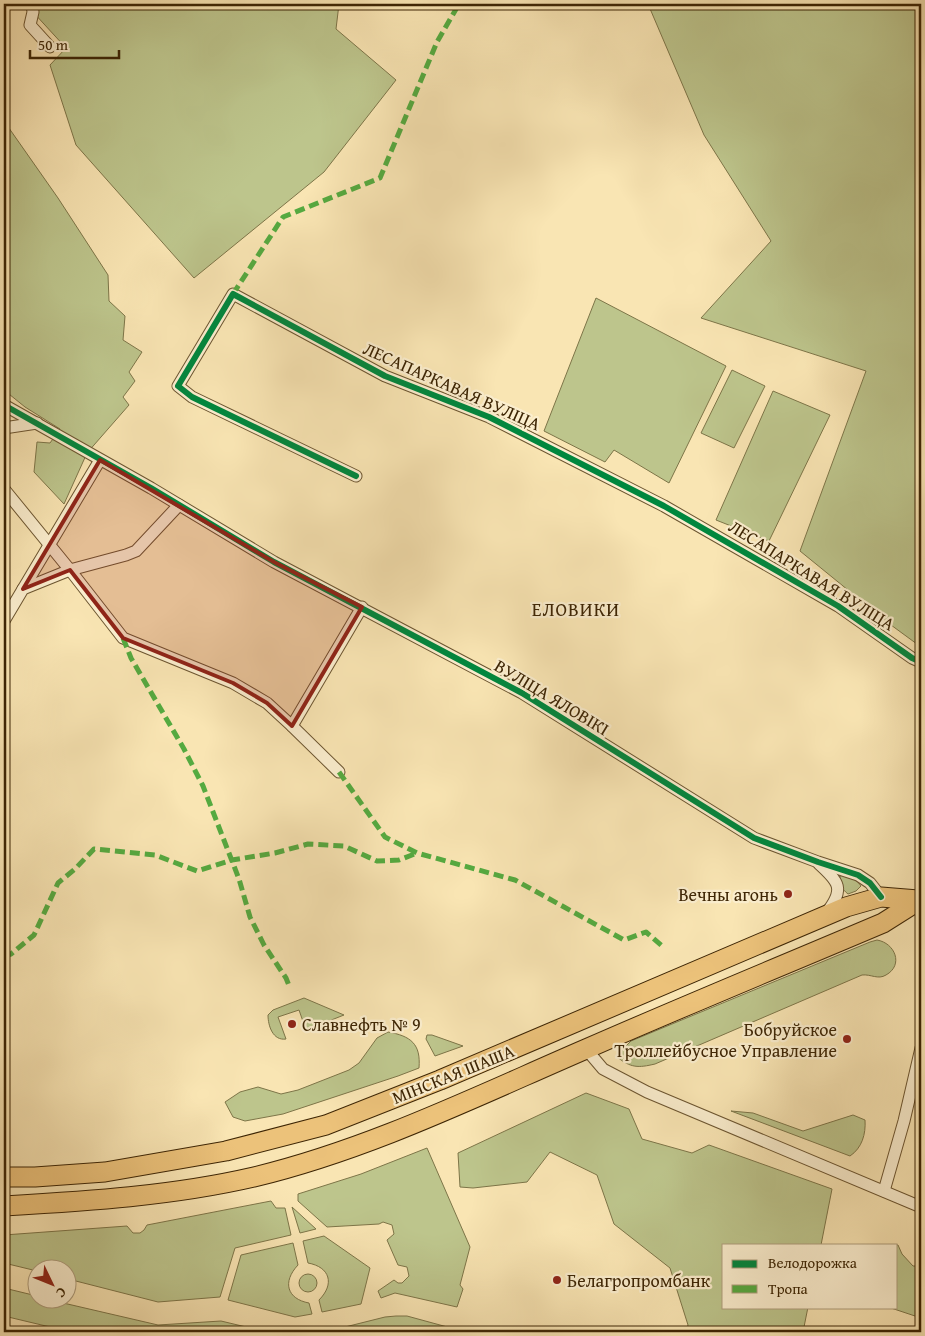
<svg xmlns="http://www.w3.org/2000/svg" width="925" height="1336" viewBox="0 0 925 1336" font-family="'Gentium Book Plus',serif">
<style>
.green{fill:#bdc58c;stroke:#7d7548}
.lines{fill:none;stroke-linecap:round;stroke-linejoin:round}
.street-casing{stroke:#6c5530;stroke-width:13}
.primary-casing{stroke:#3d2504;stroke-width:21}
.street{stroke:#fbeece;stroke-width:11}
.primary{stroke:#ecc27a;stroke-width:19}
.quiet{stroke:#55aa40;stroke-width:5;stroke-dasharray:10 5;stroke-linecap:butt}
.cycleway-casing{stroke:#fbeece;stroke-width:9}
.cycleway{stroke:#00873e;stroke-width:6}
.marked{fill:#8f2418;fill-opacity:0.2;stroke:#8f2418;stroke-width:4;stroke-linejoin:round}
.poi-dot{fill:#8f2418;stroke:#fbeece;stroke-width:2}
.labels{text-anchor:middle;dominant-baseline:central;stroke-width:4.5;stroke-linejoin:round;paint-order:stroke}
.street-label{font-size:18px;fill:#3d2504;stroke:#fbeece}
.poi-label{font-size:18px;fill:#3d2504;stroke:#fbeece;text-anchor:end}
.neighbourhood-label{font-size:19px;letter-spacing:1px;fill:#3d2504;stroke:#fbeece}
</style>
<rect width="100%" height="100%" fill="#f9e5b3"/>
<filter id="stains"><feTurbulence type="fractalNoise" baseFrequency=".004" numOctaves="4"/><feColorMatrix values="0 0 0 0 .2 0 0 0 0 .09 0 0 0 0 .02 0 0 0 .5 -.17"/></filter>
<radialGradient id="worn" r=".72"><stop offset=".6" stop-color="#630" stop-opacity="0"/><stop offset="1" stop-color="#630" stop-opacity=".3"/></radialGradient>
<!-- green -->
<g class="green">
<path d="M 31,4 L 339,4 L 336,29 L 396,80 L 324,172 L 194,278 L 76,145 L 50,65 L 66,48 L 33,12 Z"/>
<path d="M 648,4 L 921,4 L 921,647 L 891,625 L 800,551 L 866,371 L 701,318 L 771,241 L 704,135 Z"/>
<path d="M 4,121 L 58,198 L 108,275 L 109,301 L 125,316 L 123,340 L 142,352 L 129,372 L 135,381 L 123,397 L 129,405 L 87,453 L 64,504 L 34,472 L 37,442 L 50,443 L 60,429 L 25,407 L 4,390 Z"/>
<path d="M 596,298 L 726,366 L 669,483 L 614,450 L 605,462 L 544,431 Z"/>
<path d="M 732,370 L 765,386 L 734,448 L 701,433 Z"/>
<path d="M 773,391 L 830,415 L 769,541 L 716,520 Z"/>
<path d="M 844,875 L 857,881 L 861,886 L 856,891 L 848,894 C 843,890 838,884 840,876 Z"/>
<path d="M 877,940 C 895,943 904,965 886,975 C 878,980 871,974 862,975 L 655,1064 C 638,1068 631,1068 617,1057 L 621,1051 L 631,1041 L 870,942 Z"/>
<path d="M 304,998 L 344,1015 L 306,1030 L 299,1010 L 278,1017 L 286,1039 C 273,1041 268,1026 268,1015 L 273,1010 Z"/>
<path d="M 388,1032 C 411,1036 421,1044 419,1068 L 398,1076 L 283,1114 L 245,1121 L 233,1117 L 225,1102 L 240,1092 L 258,1087 L 281,1094 L 298,1090 L 349,1070 L 359,1063 L 377,1038 Z"/>
<path d="M 427,1035 L 432,1035 L 463,1046 L 435,1056 L 426,1039 Z"/>
<path d="M 586,1093 L 629,1109 L 642,1139 L 692,1153 L 709,1145 L 832,1189 L 821,1245 L 724,1245 L 724,1307 L 808,1307 L 803,1332 L 686,1332 L 688,1325 L 670,1268 L 614,1224 L 597,1175 L 550,1152 L 527,1182 L 473,1188 L 460,1187 L 458,1153 Z"/>
<path d="M 731,1111 L 753,1113 L 803,1131 L 853,1115 L 865,1120 C 866,1134 862,1148 850,1156 Z"/>
<path d="M 427,1148 L 470,1247 L 460,1285 L 463,1289 L 457,1307 L 395,1293 L 381,1298 L 378,1291 L 394,1280 L 398,1283 L 402,1283 L 409,1276 L 407,1267 L 398,1265 L 387,1240 L 394,1234 L 392,1225 L 383,1222 L 379,1224 L 327,1227 L 298,1201 L 298,1194 L 361,1174 Z"/>
<path d="M 271,1201 L 276,1208 L 285,1208 L 291,1235 L 235,1248 L 220,1297 L 158,1302 L 68,1279 L 68,1268 L 38,1268 L 37,1271 L 4,1263 L 4,1235 L 127,1226 L 133,1233 L 140,1233 L 144,1230 L 147,1225 Z"/>
<path d="M 292,1207 L 316,1229 L 300,1233 Z"/>
<path d="M 324,1236 L 370,1268 L 361,1304 L 322,1312 L 319,1300 C 335,1284 330,1267 308,1263 L 303,1241 Z"/>
<path d="M 293,1243 L 298,1265 C 282,1282 287,1299 309,1303 L 312,1314 L 295,1317 L 228,1300 L 241,1255 Z"/>
<path d="M 896,1245 L 898,1245 L 902,1254 L 913,1266 L 921,1266 L 921,1318 L 888,1307 L 896,1307 Z"/>
<circle cx="308" cy="1283" r="9"/>
<path d="M 4,1288 L 37,1296 L 38,1298 L 46,1299 L 158,1325 L 221,1321 L 267,1332 L 71,1332 L 4,1316 Z"/>
<path d="M 396,1316 L 407,1316 L 451,1328 L 450,1332 L 325,1332 L 385,1317 Z"/>
</g>
<g class="lines">
<defs>
<g id="street">
<path d="M 32,4 L 33,12 L 30,25 L 50,47"/>
<path d="M 4,405 L 151,488 L 274,562 L 522,693 L 754,838 L 818,862 L 858,875 L 870,883 L 881,897"/>
<path d="M 4,428 L 37,423"/>
<path d="M 356,476 L 192,397 L 178,386 L 233,294 L 385,376 L 489,417 L 664,506 L 838,606 L 912,658 L 921,662"/>
<path d="M 4,489 L 70,570 L 123,638 L 233,683 L 267,703 L 292,726 L 362,607"/>
<path d="M 23,589 L 100,460"/>
<path d="M 4,621 L 23,589 L 70,570 L 126,555 L 136,551 L 179,505"/>
<path d="M 292,726 L 339,772"/>
<path d="M 819,864 C 839,882 845,889 827,912"/>
<path d="M 586,1049 L 603,1069 L 647,1092 L 921,1207"/>
<path d="M 884,1191 L 904,1121 L 921,1048"/>
</g>
<g id="primary">
<path d="M 4,1177 L 35,1177 L 105,1172 L 226,1151 L 326,1125 L 440,1080 L 846,907 L 881,897 L 918,900"/>
<path d="M 4,1206 C 88,1201 172,1196 254,1177 C 370,1149 477,1096 586,1049 C 684,1006 784,965 883,923 L 921,899"/>
</g>
</defs>
<!-- street casing -->
<use href="#street" class="street-casing"/>
<!-- primary casing -->
<use href="#primary" class="primary-casing"/>
<!-- street -->
<use href="#street" class="street"/>
<!-- primary -->
<use href="#primary" class="primary"/>
<!-- quiet -->
<g class="quiet">
<path d="M 233,294 L 283,217 L 380,178 L 437,42 L 459,4"/>
<path d="M 123,638 L 131,658 L 184,749 L 203,786 L 239,879 L 250,917 L 264,945 L 286,978 L 290,988"/>
<path d="M 339,772 L 385,837 L 417,853 L 515,880 L 624,940 L 646,932 L 662,946"/>
<path d="M 4,956 L 11,954 L 34,935 L 58,883 L 75,869 L 94,849 L 155,855 L 197,871 L 232,860 L 275,853 L 308,844 L 344,846 L 377,861 L 399,860 L 417,853"/>
</g>
<defs>
<g id="cycleway">
<path d="M 4,405 L 151,488 L 274,562 L 522,693 L 754,838 L 818,862 L 858,875 L 870,883 L 881,897"/>
<path d="M 356,476 L 192,397 L 178,386 L 233,294 L 385,376 L 489,417 L 664,506 L 838,606 L 912,658 L 921,662"/>
</g>
</defs>
<!-- cycleway casing -->
<use href="#cycleway" class="cycleway-casing"/>
<!-- cycleway -->
<use href="#cycleway" class="cycleway"/>
</g>
<!-- marked area -->
<path class="marked" d="M 100,460 L 274,562 L 362,607 L 292,726 L 267,703 L 233,683 L 123,638 L 70,570 L 23,589 Z"/>
<!-- markers -->
<g class="poi-dot">
<circle cx="788" cy="894" r="5"/>
<circle cx="292" cy="1024" r="5"/>
<circle cx="847" cy="1039" r="5"/>
<circle cx="557" cy="1280" r="5"/>
</g>
<g class="labels">
<!-- street labels -->
<g class="street-label">
<text transform="translate(452 386) rotate(24)">ЛЕСАПАРКАВАЯ ВУЛІЦА</text>
<text transform="translate(812 575) rotate(32)">ЛЕСАПАРКАВАЯ ВУЛІЦА</text>
<text transform="translate(552 697) rotate(31)">ВУЛІЦА ЯЛОВІКІ</text>
<text transform="translate(453 1074) rotate(-22)">МІНСКАЯ ШАША</text>
</g>
<!-- poi labels -->
<g class="poi-label">
<text x="778" y="894">Вечны агонь</text>
<text x="302" y="1024" text-anchor="start">Славнефть № 9</text>
<text x="837" y="1029">Бобруйское<tspan x="837" dy="21">Троллейбусное Управление</tspan></text>
<text x="567" y="1280" text-anchor="start">Белагропромбанк</text>
</g>
<!-- neighbourhood labels -->
<g class="neighbourhood-label">
<text x="576" y="609">ЕЛОВИКИ</text>
</g>
</g>
<!-- margin -->
<rect width="925" height="1336" fill="none" stroke="#f9e5b3" stroke-width="20"/>
<rect x="5" y="5" width="915" height="1326" fill="none" stroke="#3d2504" stroke-width="2.5"/>
<rect x="10" y="10" width="905" height="1316" fill="none" stroke="#3d2504"/>
<!-- legend -->
<rect x="722" y="1244" width="175" height="65" fill="#fbeece" stroke="#af9e7d"/>
<rect x="732" y="1260" width="25" height="8" fill="#00873e" stroke="#af9e7d"/>
<text x="768" y="1268" font-size="15" fill="#3d2504">Велодорожка</text>
<rect x="732" y="1285" width="25" height="8" fill="#55aa40" stroke="#af9e7d"/>
<text x="768" y="1294" font-size="15" fill="#3d2504">Тропа</text>
<!-- north arrow -->
<g transform="translate(52 1284) rotate(133)"><circle r="24" fill="#fbeece" stroke="#af9e7d"/>
<path d="M0-4L9 19L0 12L-9 19Z" fill="#8f2418"/>
<text y="-8" font-size="14" font-weight="bold" text-anchor="middle" fill="#3d2504">С</text>
</g>
<!-- scale -->
<path d="M30 50v8h89v-8" fill="none" stroke="#3d2504" stroke-width="2.5"/>
<text x="38" y="50" font-size="15" fill="#3d2504" stroke="#fbeece" stroke-width="4" paint-order="stroke">50 m</text>
<rect width="100%" height="100%" filter="url(#stains)"/>
<rect width="100%" height="100%" fill="url(#worn)"/>
</svg>
